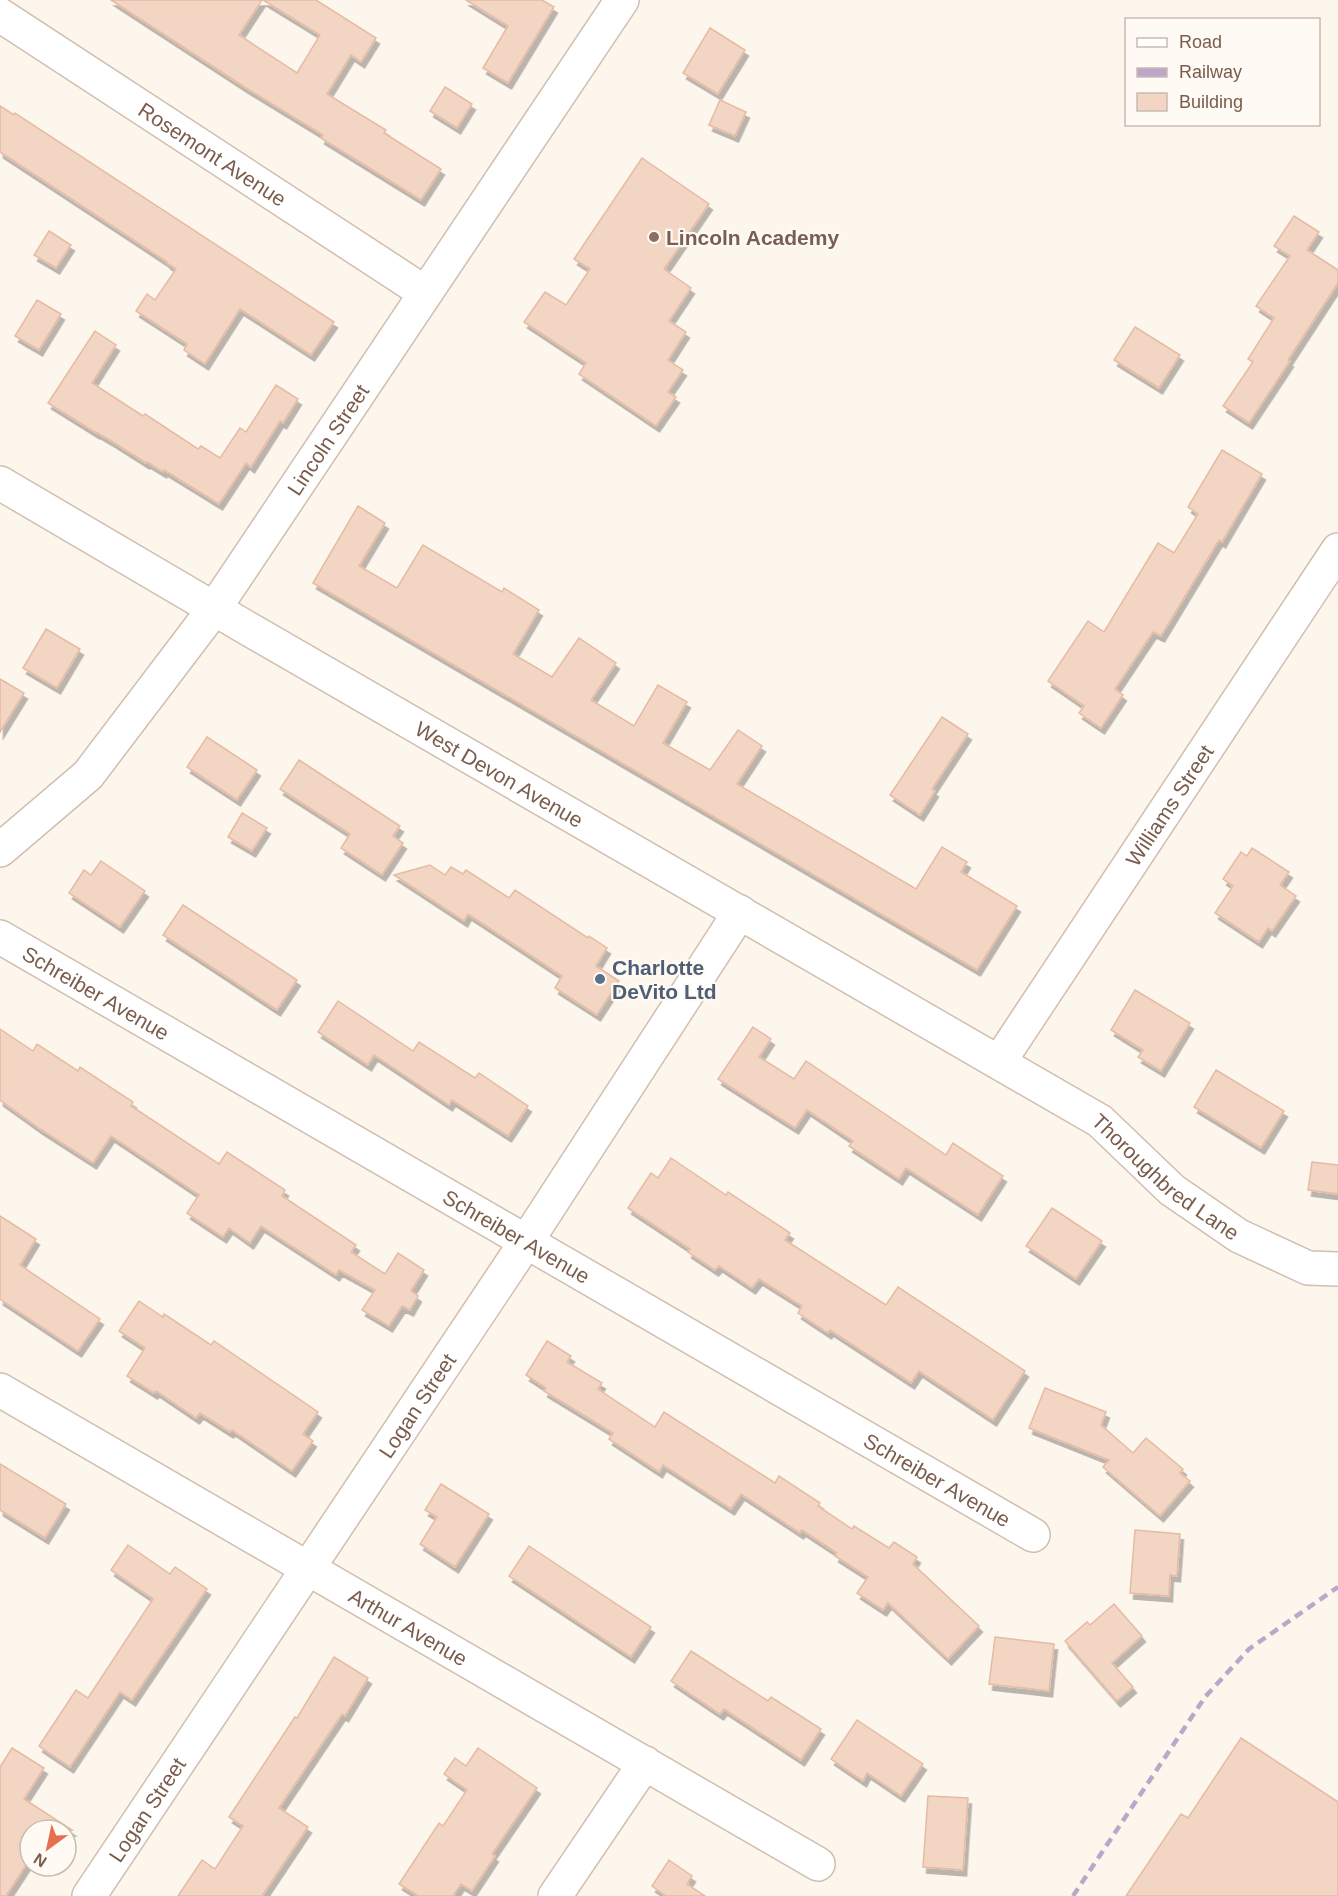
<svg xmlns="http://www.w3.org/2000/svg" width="1338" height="1896" viewBox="0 0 1338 1896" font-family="Helvetica,sans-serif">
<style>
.building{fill:#f3d5c3;stroke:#e6bba3;stroke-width:1.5;filter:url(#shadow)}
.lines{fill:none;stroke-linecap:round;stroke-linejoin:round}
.minor-casing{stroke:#d1beb0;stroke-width:36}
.minor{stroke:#fff;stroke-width:33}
.rail{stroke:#b9a8c9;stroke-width:4.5;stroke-dasharray:9 6;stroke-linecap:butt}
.education-dot{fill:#8d6e63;stroke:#fffaf3;stroke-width:2}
.service-dot{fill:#5c6f8a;stroke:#fffaf3;stroke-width:2}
.labels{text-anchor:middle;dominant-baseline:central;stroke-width:4.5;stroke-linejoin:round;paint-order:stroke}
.street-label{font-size:21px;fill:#7a5c4d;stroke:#fffaf3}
.education-label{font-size:21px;font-weight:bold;fill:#785e54;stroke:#fffaf3;text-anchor:start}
.service-label{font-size:21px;font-weight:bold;fill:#4e5e75;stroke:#fffaf3;text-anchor:start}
</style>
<defs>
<filter id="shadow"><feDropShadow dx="3.5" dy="6" stdDeviation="0" flood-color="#0004"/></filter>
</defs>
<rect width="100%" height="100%" fill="#fdf6ec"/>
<!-- building -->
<g class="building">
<path d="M 111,0 L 262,0 L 239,35 L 297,73 L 320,35 L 263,0 L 316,0 L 376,38 L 361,62 L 351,55 L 327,94 L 386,130 L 384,133 L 441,169 L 421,200 L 321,138 L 323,135 L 246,88 Z"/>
<path d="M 466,0 L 542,0 L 554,7 L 508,83 L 483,68 L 508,26 Z"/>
<path d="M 710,28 L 745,50 L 718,94 L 683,73 Z"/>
<path d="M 445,87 L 472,104 L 457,128 L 430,111 Z"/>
<path d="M 720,100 L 746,112 L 735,136 L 709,125 Z"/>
<path d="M 0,106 L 14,115 L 15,113 L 334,322 L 311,355 L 240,309 L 205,364 L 184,350 L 187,344 L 136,311 L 147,294 L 155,300 L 176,269 L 167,263 L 167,262 L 0,152 Z"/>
<path d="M 642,158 L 709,204 L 664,269 L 691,288 L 669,321 L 686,332 L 668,360 L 683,370 L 668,392 L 676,397 L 656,426 L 579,374 L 586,363 L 524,322 L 545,292 L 566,305 L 590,269 L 574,259 Z"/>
<path d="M 1294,216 L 1319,232 L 1307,250 L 1338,270 L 1338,283 L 1288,360 L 1290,361 L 1249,423 L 1223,406 L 1253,362 L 1248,359 L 1274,318 L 1256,306 L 1290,256 L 1274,246 Z"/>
<path d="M 49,231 L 71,245 L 56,268 L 34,255 Z"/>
<path d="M 37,300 L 61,314 L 39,350 L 15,336 Z"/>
<path d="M 1135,327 L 1180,355 L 1159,388 L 1114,360 Z"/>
<path d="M 95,331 L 116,345 L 92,383 L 143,416 L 145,414 L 198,449 L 201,446 L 220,458 L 240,428 L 246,432 L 276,385 L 298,399 L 283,423 L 280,421 L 251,467 L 246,463 L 219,504 L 164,470 L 163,472 L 147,462 L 146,463 L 113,442 L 96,432 L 96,433 L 48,403 Z"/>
<path d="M 1222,450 L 1262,474 L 1222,542 L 1219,540 L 1161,636 L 1153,632 L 1115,689 L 1123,695 L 1101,728 L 1079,713 L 1084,706 L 1048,681 L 1088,621 L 1104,632 L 1158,543 L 1174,553 L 1198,514 L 1188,507 Z"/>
<path d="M 358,506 L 385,523 L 359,566 L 397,588 L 423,545 L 502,592 L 504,588 L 539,610 L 513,654 L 552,677 L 579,638 L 616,663 L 591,700 L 634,726 L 658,685 L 687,702 L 663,743 L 710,770 L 738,730 L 762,746 L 737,784 L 916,889 L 942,847 L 967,862 L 961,872 L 1017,906 L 977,970 L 313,583 Z"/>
<path d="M 46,629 L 80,649 L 57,688 L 23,668 Z"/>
<path d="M 0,679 L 24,693 L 0,732 Z"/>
<path d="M 942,717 L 968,734 L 932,789 L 935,791 L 920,815 L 890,795 Z"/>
<path d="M 207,737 L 257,770 L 237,800 L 187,767 Z"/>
<path d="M 299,760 L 400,826 L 393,836 L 403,843 L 382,875 L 341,848 L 350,834 L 280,789 Z"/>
<path d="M 242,813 L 267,828 L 252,851 L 228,837 Z"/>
<path d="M 1252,848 L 1289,872 L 1280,885 L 1296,896 L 1272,931 L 1268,928 L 1259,942 L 1215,913 L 1233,886 L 1223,879 L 1241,852 L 1247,856 Z"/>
<path d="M 101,861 L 145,891 L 120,927 L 69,893 L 84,870 L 91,875 Z"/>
<path d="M 430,865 L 445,875 L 451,867 L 463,874 L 466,870 L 509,898 L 515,890 L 588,938 L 589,936 L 607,948 L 596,966 L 619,981 L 597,1015 L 555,988 L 562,976 L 468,914 L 464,921 L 394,875 Z"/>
<path d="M 183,905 L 297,980 L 277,1010 L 163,935 Z"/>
<path d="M 1135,990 L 1190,1023 L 1161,1071 L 1138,1057 L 1143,1050 L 1111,1030 Z"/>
<path d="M 338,1001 L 413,1051 L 419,1042 L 475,1078 L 479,1073 L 528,1106 L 508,1136 L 452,1100 L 449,1105 L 374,1055 L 368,1065 L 318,1032 Z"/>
<path d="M 753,1027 L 771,1039 L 759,1057 L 794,1079 L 806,1061 L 946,1155 L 953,1143 L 1003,1176 L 978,1215 L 906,1168 L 899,1179 L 849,1146 L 853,1141 L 807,1110 L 795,1128 L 718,1079 Z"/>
<path d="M 0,1029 L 33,1051 L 37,1044 L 78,1071 L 80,1067 L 133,1102 L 131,1106 L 219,1164 L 227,1152 L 285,1190 L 282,1196 L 356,1245 L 351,1252 L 385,1274 L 398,1253 L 424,1270 L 411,1291 L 418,1296 L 410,1310 L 402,1306 L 389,1326 L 362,1310 L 375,1290 L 339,1270 L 336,1275 L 261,1226 L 250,1243 L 229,1228 L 223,1237 L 187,1213 L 199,1195 L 111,1136 L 93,1163 L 40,1129 L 0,1100 Z"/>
<path d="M 1216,1070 L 1284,1111 L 1261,1148 L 1194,1107 Z"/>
<path d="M 671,1158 L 726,1195 L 728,1192 L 790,1233 L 785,1240 L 886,1305 L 898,1287 L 1025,1371 L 993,1420 L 919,1371 L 911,1383 L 830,1330 L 828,1333 L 798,1313 L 802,1306 L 759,1279 L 752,1288 L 719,1266 L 715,1270 L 688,1252 L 690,1249 L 628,1208 L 651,1173 L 658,1178 Z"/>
<path d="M 1312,1162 L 1338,1165 L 1338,1194 L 1308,1190 Z"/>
<path d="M 1052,1208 L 1102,1241 L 1076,1279 L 1026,1246 Z"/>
<path d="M 0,1216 L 36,1239 L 20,1265 L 100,1319 L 78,1351 L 0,1299 Z"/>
<path d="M 139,1301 L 163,1317 L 164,1314 L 211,1345 L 214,1341 L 318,1412 L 303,1434 L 313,1441 L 292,1471 L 232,1430 L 230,1432 L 200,1413 L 196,1418 L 156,1391 L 154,1393 L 127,1376 L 145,1348 L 119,1331 Z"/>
<path d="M 547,1341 L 571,1356 L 567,1362 L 602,1383 L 598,1389 L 655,1427 L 664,1412 L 775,1483 L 779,1476 L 820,1503 L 818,1506 L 852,1529 L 854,1526 L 889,1548 L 894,1542 L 917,1557 L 913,1564 L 979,1626 L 948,1659 L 888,1603 L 883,1610 L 857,1593 L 868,1577 L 835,1556 L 837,1553 L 802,1530 L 800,1533 L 741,1494 L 731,1509 L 663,1465 L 659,1472 L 609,1439 L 613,1433 L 544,1391 L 546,1388 L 526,1375 Z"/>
<path d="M 1045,1388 L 1106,1412 L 1101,1425 L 1133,1453 L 1146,1438 L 1183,1469 L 1180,1473 L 1190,1481 L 1160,1516 L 1103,1467 L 1109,1460 L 1029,1428 Z"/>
<path d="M 0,1464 L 66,1504 L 45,1538 L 0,1510 Z"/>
<path d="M 441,1484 L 489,1514 L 455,1567 L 420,1544 L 437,1517 L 425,1510 Z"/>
<path d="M 1135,1530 L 1180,1534 L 1177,1576 L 1170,1575 L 1169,1596 L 1130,1593 Z"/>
<path d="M 128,1545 L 170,1574 L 175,1567 L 207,1589 L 132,1700 L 120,1692 L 70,1767 L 39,1746 L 76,1690 L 88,1698 L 153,1599 L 111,1570 Z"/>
<path d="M 529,1546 L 651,1627 L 631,1657 L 509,1576 Z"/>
<path d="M 1114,1604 L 1142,1636 L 1112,1663 L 1133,1687 L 1117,1701 L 1065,1641 L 1087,1622 L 1090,1625 Z"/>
<path d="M 995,1637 L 1054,1644 L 1049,1691 L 989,1684 Z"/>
<path d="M 691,1651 L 768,1701 L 771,1697 L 821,1729 L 801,1760 L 724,1709 L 720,1714 L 671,1681 Z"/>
<path d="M 334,1657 L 368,1678 L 345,1716 L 342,1714 L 279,1808 L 308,1827 L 262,1896 L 178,1896 L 202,1860 L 215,1869 L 243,1826 L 229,1817 L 295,1717 L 297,1718 Z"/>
<path d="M 857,1720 L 923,1764 L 901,1796 L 867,1773 L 863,1781 L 831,1759 Z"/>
<path d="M 1241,1738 L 1338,1802 L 1338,1896 L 1126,1896 L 1181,1814 L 1188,1818 Z"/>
<path d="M 12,1748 L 44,1768 L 24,1799 L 72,1830 L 30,1830 L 30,1859 L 6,1896 L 0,1896 L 0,1767 Z"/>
<path d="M 478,1748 L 537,1788 L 492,1854 L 495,1856 L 472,1891 L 461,1884 L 453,1896 L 418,1896 L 399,1884 L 439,1823 L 443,1826 L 467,1790 L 444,1774 L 455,1758 L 466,1766 Z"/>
<path d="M 928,1796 L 968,1798 L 963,1870 L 923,1867 Z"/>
<path d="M 669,1860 L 692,1876 L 687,1884 L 705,1896 L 666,1896 L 652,1886 Z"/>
</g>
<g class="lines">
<defs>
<g id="minor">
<path id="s1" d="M 0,15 L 424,292"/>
<path id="s2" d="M 0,483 L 247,628 L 1100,1121 L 1172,1190 L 1239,1236 L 1308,1268 L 1338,1269"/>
<path id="s3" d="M 0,850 L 88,775 L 214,609 L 622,0"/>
<path id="s4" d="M 0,937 L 1033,1535"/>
<path id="s5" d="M 999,1062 L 1338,550"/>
<path id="s6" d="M 0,1390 L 818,1864"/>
<path id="s7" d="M 89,1896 L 526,1242 L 740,912"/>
<path d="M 555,1896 L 645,1763"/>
</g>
</defs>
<!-- minor casing -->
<use href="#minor" class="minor-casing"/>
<!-- minor -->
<use href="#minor" class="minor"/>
<!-- rail -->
<path class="rail" d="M 1073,1896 L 1205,1697 L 1249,1649 L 1338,1587"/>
</g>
<!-- markers -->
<circle class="education-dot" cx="654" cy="237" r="6"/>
<circle class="service-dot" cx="600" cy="979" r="6"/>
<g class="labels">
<!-- street labels -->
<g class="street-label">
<text stroke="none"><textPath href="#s1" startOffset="254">Rosemont Avenue</textPath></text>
<text stroke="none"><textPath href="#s3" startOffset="528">Lincoln Street</textPath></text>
<text stroke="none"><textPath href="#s2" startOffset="578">West Devon Avenue</textPath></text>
<text stroke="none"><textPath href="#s5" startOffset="308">Williams Street</textPath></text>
<text stroke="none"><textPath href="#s4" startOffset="111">Schreiber Avenue</textPath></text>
<text stroke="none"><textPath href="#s2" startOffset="1358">Thoroughbred Lane</textPath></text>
<text stroke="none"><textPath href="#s4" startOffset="597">Schreiber Avenue</textPath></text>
<text stroke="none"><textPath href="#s7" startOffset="590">Logan Street</textPath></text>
<text stroke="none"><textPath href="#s4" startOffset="1083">Schreiber Avenue</textPath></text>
<text stroke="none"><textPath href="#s6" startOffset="472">Arthur Avenue</textPath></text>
<text stroke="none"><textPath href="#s7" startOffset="104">Logan Street</textPath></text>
</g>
<!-- education labels -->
<g class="education-label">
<text x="666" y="237">Lincoln Academy</text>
</g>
<!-- service labels -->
<g class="service-label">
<text x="612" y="967">Charlotte<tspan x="612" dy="24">DeVito Ltd</tspan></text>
</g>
</g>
<!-- legend -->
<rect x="1125" y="18" width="195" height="108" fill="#fffaf3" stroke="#cabbb1" stroke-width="1.5"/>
<rect x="1137" y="38" width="30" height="9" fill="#ffffff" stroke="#cabbb1" stroke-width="1.5"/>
<text x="1179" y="48" font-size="18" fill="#7a5c4d">Road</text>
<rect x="1137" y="68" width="30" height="9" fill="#b9a8c9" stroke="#cabbb1" stroke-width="1.5"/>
<text x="1179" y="78" font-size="18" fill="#7a5c4d">Railway</text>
<rect x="1137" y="93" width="30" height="18" fill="#f3d5c3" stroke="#cabbb1" stroke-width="1.5"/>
<text x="1179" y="108" font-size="18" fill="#7a5c4d">Building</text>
<!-- north arrow -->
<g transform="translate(48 1848) rotate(213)"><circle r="28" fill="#fffaf3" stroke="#cabbb1" stroke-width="1.5"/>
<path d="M0-4.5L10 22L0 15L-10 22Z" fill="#e76f51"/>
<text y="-9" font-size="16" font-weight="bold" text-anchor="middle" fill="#7a5c4d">N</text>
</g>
</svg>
